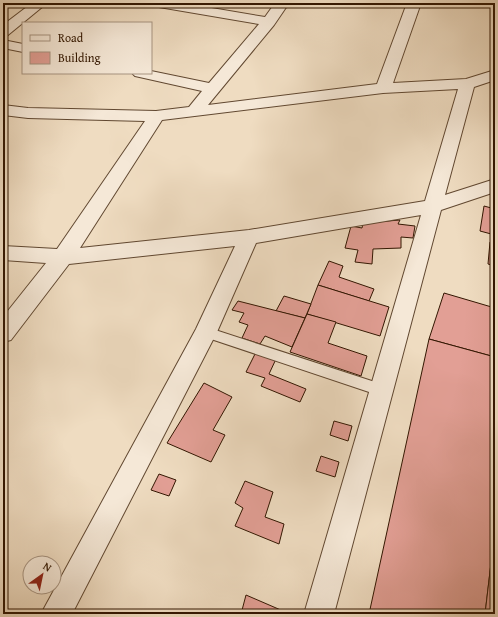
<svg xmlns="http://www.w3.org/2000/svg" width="498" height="617" viewBox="0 0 498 617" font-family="'Gentium Book Plus',serif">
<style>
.building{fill:#e29f95;stroke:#321601}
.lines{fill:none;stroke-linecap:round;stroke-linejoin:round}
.service-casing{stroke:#614831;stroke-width:2}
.minor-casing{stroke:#614831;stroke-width:2}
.service{fill:#f5e8d7;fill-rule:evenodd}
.minor{fill:#f5e8d7;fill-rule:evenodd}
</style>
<rect width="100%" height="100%" fill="#efdcc1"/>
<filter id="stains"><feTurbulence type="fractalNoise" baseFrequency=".005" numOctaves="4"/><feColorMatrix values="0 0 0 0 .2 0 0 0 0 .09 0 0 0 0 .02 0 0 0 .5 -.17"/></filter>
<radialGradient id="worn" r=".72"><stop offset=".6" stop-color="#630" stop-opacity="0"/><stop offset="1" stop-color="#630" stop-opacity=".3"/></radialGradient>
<!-- building -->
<g class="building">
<path d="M 484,206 L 495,209 L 495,235 L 480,231 Z"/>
<path d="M 400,220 L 398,224 L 415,226 L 413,238 L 401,237 L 401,248 L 373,249 L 372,264 L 355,262 L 358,250 L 345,248 L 351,226 L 362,228 L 363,223 Z"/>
<path d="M 490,242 L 495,243 L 495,266 L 488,264 Z"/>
<path d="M 329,261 L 343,266 L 339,277 L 374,289 L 369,301 L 318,285 Z"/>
<path d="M 318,285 L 389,307 L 380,336 L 307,314 Z"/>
<path d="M 444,293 L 495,308 L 495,357 L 429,339 Z"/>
<path d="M 284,296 L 311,304 L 305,318 L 276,311 Z"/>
<path d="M 238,301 L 305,318 L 292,347 L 265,336 L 260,344 L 242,338 L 248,325 L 239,322 L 244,313 L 232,310 Z"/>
<path d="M 307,314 L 336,322 L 328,343 L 367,356 L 361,376 L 290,352 Z"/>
<path d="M 429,339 L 495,357 L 495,529 L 485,614 L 369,614 Z"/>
<path d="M 256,352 L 276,359 L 269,374 L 306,389 L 300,402 L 261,386 L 265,378 L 246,372 Z"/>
<path d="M 204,383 L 232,397 L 213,430 L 225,435 L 211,462 L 167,443 Z"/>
<path d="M 334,421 L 352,426 L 348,441 L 330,435 Z"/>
<path d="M 321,456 L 339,462 L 335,477 L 316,471 Z"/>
<path d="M 159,474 L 176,480 L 169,496 L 151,490 Z"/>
<path d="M 245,481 L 273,492 L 265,517 L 284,524 L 279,544 L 235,526 L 243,508 L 235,503 Z"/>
<path d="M 495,529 L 495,614 L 485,614 Z"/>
<path d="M 246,595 L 290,614 L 241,614 Z"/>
</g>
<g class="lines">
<defs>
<path id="service" d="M 206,327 L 381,384 L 386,386 L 388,390 L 386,394 L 381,396 L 202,336 L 200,332 L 202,328 Z"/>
<g id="minor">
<path d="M 32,3 L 47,3 L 8,35 L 3,36 L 3,25 Z"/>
<path d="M 152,3 L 182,3 L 265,17 L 275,3 L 289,3 L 274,25 L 208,105 L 377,84 L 407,3 L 421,3 L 393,83 L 466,79 L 495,70 L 495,80 L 474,87 L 445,195 L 495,179 L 495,192 L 441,210 L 334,614 L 304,614 L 421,215 L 256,243 L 217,332 L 72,614 L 41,614 L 196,329 L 235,246 L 69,264 L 11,340 L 3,342 L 3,317 L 46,263 L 3,260 L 3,246 L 57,249 L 145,121 L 28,118 L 3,115 L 3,105 L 28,108 L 156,111 L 189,107 L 202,91 L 135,76 L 132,73 L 151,73 L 151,71 L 209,83 L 259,24 L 159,7 L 154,6 ZM 458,89 L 425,201 L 249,230 L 80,248 L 162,120 L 383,93 Z"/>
<path d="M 3,40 L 23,44 L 23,52 L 3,48 Z"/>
</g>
</defs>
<!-- service casing -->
<use href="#service" class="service-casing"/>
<!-- minor casing -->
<use href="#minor" class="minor-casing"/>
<!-- service -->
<use href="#service" class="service"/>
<!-- minor -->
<use href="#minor" class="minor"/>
</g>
<!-- margin -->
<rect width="498" height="617" fill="none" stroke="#efdcc1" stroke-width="16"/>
<rect x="4" y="4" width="490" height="609" fill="none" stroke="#321601" stroke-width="2"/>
<rect x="8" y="8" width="482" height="601" fill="none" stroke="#321601"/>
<!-- legend -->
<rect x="22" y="22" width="130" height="52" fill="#f5e8d7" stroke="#a79481"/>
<rect x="30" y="35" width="20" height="6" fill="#f5e8d7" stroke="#a79481"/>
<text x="58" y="42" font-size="12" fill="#321601">Road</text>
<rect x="30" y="52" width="20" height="12" fill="#e29f95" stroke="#a79481"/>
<text x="58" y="62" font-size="12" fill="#321601">Building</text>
<!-- north arrow -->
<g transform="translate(42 575) rotate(33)"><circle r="19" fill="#f5e8d7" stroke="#a79481"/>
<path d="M0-3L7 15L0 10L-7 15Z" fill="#8f2418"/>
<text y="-6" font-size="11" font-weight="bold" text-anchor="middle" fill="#321601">N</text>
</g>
<rect width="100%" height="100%" filter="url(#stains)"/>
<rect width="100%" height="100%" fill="url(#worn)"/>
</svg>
